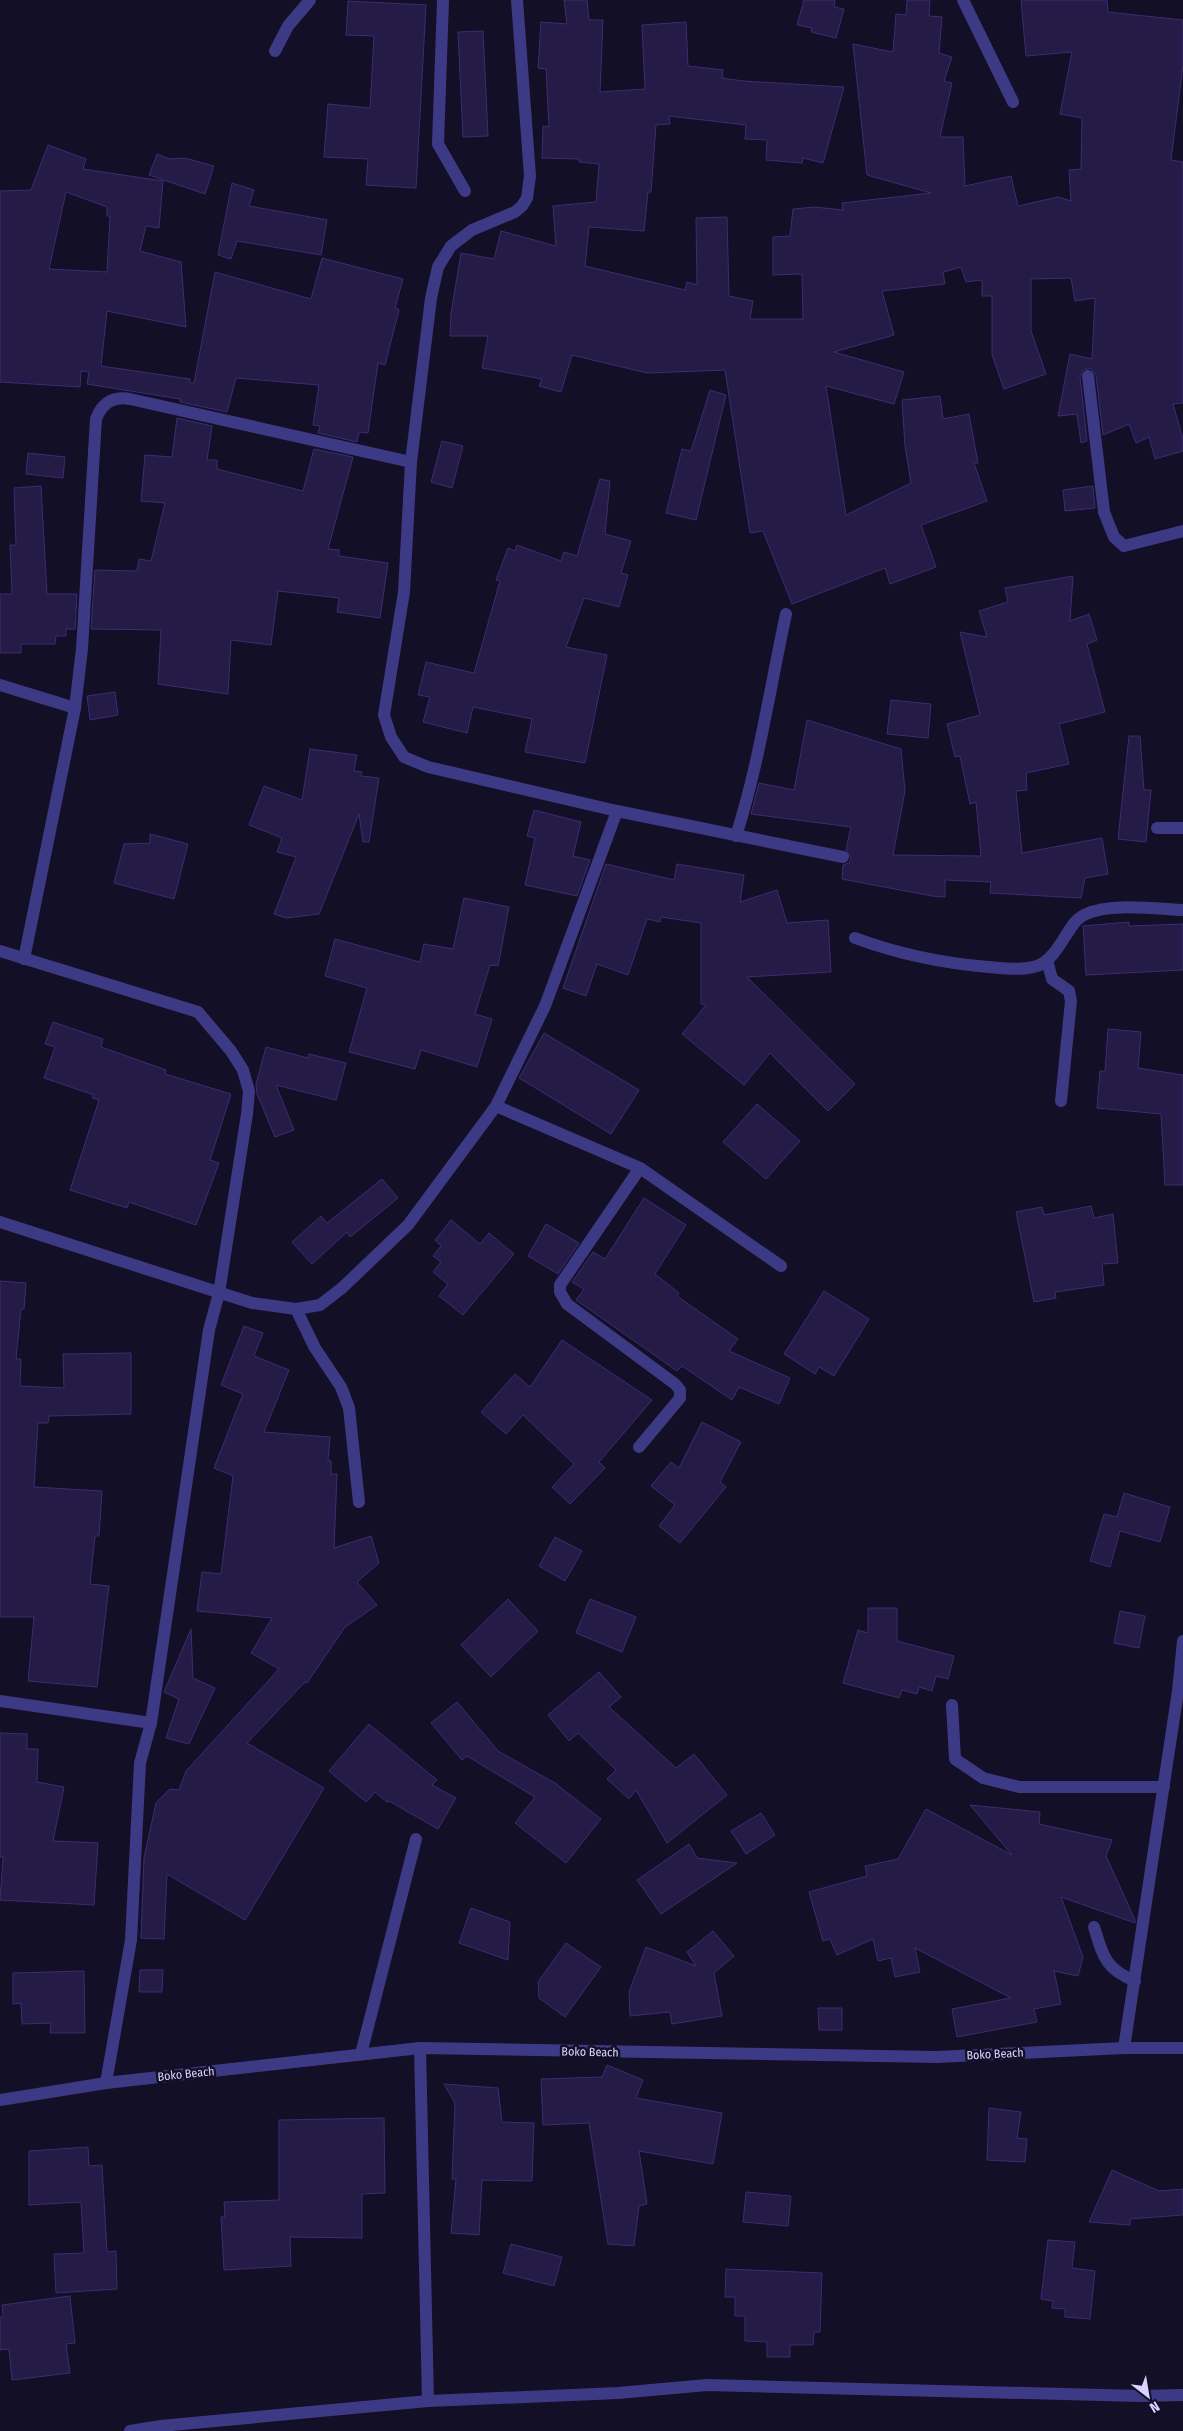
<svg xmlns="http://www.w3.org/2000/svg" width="1183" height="2431" viewBox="0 0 1183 2431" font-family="'Fira Sans Condensed',sans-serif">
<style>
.building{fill:#241b47;stroke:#3b2d73;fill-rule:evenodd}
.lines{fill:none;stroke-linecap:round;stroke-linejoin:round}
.minor{stroke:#3d3a85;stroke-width:12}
.labels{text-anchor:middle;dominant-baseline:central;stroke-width:5;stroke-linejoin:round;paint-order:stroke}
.street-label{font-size:12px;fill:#d9d4ff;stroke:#130f26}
</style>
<rect width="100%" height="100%" fill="#130f26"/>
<!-- building -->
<g class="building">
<path d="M 564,0 L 587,0 L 589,20 L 603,20 L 600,92 L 645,89 L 642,25 L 686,22 L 688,66 L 723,70 L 722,78 L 743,81 L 844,87 L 823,163 L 803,158 L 802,163 L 766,160 L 767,140 L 745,139 L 746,125 L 669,116 L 670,124 L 656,125 L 651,192 L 648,192 L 644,231 L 589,227 L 585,266 L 685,290 L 687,282 L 697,285 L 696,218 L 727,217 L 729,296 L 753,301 L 750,319 L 803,319 L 802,274 L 773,275 L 773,237 L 790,236 L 793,209 L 814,207 L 843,210 L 842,203 L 931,193 L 867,175 L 853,44 L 893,52 L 896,14 L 906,15 L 907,0 L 930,0 L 929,16 L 942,17 L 939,53 L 952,57 L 944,81 L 952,83 L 940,137 L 963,137 L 965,186 L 1011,176 L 1018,206 L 1058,197 L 1071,201 L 1069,170 L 1081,169 L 1082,118 L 1060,114 L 1072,52 L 1026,56 L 1021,0 L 1107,0 L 1108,12 L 1183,20 L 1183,65 L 1171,160 L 1183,162 L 1183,403 L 1173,404 L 1183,439 L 1183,451 L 1155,459 L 1149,437 L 1136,443 L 1129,424 L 1103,435 L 1096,375 L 1091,368 L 1083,370 L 1080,376 L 1087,441 L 1081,443 L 1077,414 L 1058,416 L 1070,354 L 1092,359 L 1095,298 L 1075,301 L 1071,278 L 1031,279 L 1031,331 L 1046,374 L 1004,389 L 992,355 L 992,296 L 982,296 L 982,280 L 966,282 L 961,267 L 943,272 L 945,284 L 882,291 L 894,335 L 834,352 L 904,372 L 894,404 L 826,386 L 846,515 L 911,483 L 905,446 L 902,400 L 940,396 L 943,419 L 969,414 L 978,463 L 974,463 L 987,501 L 921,525 L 936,567 L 890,584 L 885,568 L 792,604 L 763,531 L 750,533 L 725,370 L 647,373 L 572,355 L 561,392 L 539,386 L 542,379 L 482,368 L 488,336 L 450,336 L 451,313 L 461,253 L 494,259 L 501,231 L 556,246 L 553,206 L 596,202 L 599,164 L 579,162 L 579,159 L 542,158 L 543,126 L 549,127 L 546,69 L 538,68 L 541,22 L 567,24 Z"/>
<path d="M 804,0 L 835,0 L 834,7 L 844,9 L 836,38 L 811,32 L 812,28 L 797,25 Z"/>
<path d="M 348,1 L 426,5 L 416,188 L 366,185 L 368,159 L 324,157 L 328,104 L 370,108 L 374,36 L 346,35 Z"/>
<path d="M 483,31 L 488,136 L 463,137 L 458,32 Z"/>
<path d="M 48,145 L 86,159 L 83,169 L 163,181 L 159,228 L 146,226 L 140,251 L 181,262 L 186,327 L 107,311 L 101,366 L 190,379 L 190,383 L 194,383 L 215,272 L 311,299 L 322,258 L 403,279 L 395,308 L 399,310 L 385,365 L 378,363 L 368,433 L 359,432 L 357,442 L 318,433 L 320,426 L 313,425 L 319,385 L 236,378 L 227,412 L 180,402 L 180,399 L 87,384 L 89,372 L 81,371 L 80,387 L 0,382 L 0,191 L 31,190 ZM 66,192 L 107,207 L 107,216 L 110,216 L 107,272 L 49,269 Z"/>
<path d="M 157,154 L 170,159 L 185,158 L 214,166 L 205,194 L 149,175 Z"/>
<path d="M 232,183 L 254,190 L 249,206 L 327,220 L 321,255 L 237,241 L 231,259 L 218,255 Z"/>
<path d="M 710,390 L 726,395 L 696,520 L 666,513 L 682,449 L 691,451 Z"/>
<path d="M 177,418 L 212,426 L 207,460 L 217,460 L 217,469 L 303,491 L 314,449 L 353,457 L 328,549 L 339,550 L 339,556 L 388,563 L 380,618 L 337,612 L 339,598 L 278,591 L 271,645 L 231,640 L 228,694 L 158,684 L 161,630 L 91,629 L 95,570 L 137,571 L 139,559 L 151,561 L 165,503 L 141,501 L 145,455 L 172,457 Z"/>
<path d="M 442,441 L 463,446 L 452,488 L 431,482 Z"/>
<path d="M 28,453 L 65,457 L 63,478 L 26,474 Z"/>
<path d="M 600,479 L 610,481 L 605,534 L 631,541 L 621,573 L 628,575 L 619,607 L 584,598 L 566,647 L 607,655 L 585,763 L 525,752 L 532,719 L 473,707 L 467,733 L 423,722 L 430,697 L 418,695 L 426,662 L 474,673 L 500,581 L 496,580 L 508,548 L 515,551 L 517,545 L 561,561 L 564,552 L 577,556 Z"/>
<path d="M 41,486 L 47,594 L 77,594 L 75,629 L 66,629 L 66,636 L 56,636 L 55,644 L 21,644 L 21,653 L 0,653 L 0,594 L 12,594 L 10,545 L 16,545 L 14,488 Z"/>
<path d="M 1093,486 L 1095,508 L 1065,511 L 1063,490 Z"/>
<path d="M 1073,576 L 1070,621 L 1089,614 L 1097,640 L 1087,644 L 1105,712 L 1059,724 L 1069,764 L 1026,773 L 1027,790 L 1016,791 L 1022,853 L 1102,838 L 1108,874 L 1085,878 L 1081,898 L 990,893 L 991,882 L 945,880 L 945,897 L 932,896 L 842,879 L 843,865 L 849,863 L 851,858 L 846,850 L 851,827 L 751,814 L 759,783 L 794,790 L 807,720 L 901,749 L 905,791 L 893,855 L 981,856 L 976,802 L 970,804 L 960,756 L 955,757 L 947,724 L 980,715 L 960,632 L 987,637 L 979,611 L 1008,602 L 1005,588 Z"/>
<path d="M 115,692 L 118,715 L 90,720 L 87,696 Z"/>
<path d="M 891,700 L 931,704 L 928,738 L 887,734 Z"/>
<path d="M 1129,736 L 1140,736 L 1144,790 L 1151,790 L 1146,842 L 1118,839 Z"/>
<path d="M 310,749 L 357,755 L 354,771 L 362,772 L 361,776 L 379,778 L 369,842 L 363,842 L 359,814 L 319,914 L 286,918 L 274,914 L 296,857 L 277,852 L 282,838 L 249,825 L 264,786 L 302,800 Z"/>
<path d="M 534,810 L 581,822 L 573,856 L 590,860 L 577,896 L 525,885 L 535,838 L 527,836 Z"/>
<path d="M 150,834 L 188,844 L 174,899 L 114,883 L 124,844 L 150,843 Z"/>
<path d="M 606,864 L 674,880 L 677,864 L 744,875 L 740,902 L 777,890 L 787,923 L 828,920 L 831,972 L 747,977 L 855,1084 L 828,1111 L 770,1053 L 744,1085 L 682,1034 L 706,1005 L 701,1004 L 701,923 L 661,917 L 660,922 L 647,919 L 628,975 L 597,964 L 586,996 L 563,988 Z"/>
<path d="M 464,898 L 509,907 L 498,966 L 490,965 L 475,1014 L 492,1019 L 477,1067 L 421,1050 L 415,1069 L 349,1052 L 367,988 L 325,976 L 335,939 L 420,962 L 424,944 L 453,949 Z"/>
<path d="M 1129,922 L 1129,926 L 1183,924 L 1183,970 L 1086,975 L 1083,926 Z"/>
<path d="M 53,1022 L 103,1039 L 101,1047 L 166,1070 L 165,1074 L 231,1094 L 210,1160 L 219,1163 L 196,1225 L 129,1202 L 127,1208 L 70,1190 L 99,1100 L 92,1098 L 94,1095 L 44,1078 L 55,1047 L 45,1044 Z"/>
<path d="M 1108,1029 L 1141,1032 L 1138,1068 L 1183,1075 L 1183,1185 L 1165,1185 L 1161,1114 L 1097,1108 L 1100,1071 L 1105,1071 Z"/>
<path d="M 544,1033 L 639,1090 L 611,1134 L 519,1078 Z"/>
<path d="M 266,1047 L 308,1058 L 309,1054 L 346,1063 L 336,1100 L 276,1085 L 294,1130 L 275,1137 L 257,1094 L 256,1084 Z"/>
<path d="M 757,1104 L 800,1141 L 766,1179 L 723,1142 Z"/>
<path d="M 382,1179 L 398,1198 L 350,1237 L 347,1232 L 312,1264 L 292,1242 L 321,1216 L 327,1223 Z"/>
<path d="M 644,1198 L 686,1225 L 655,1274 L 679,1293 L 677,1296 L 738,1339 L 729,1351 L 790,1378 L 779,1404 L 739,1387 L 732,1400 L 682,1366 L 677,1371 L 576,1300 L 584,1289 L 572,1282 L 593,1252 L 605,1259 Z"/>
<path d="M 1091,1206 L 1094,1218 L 1113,1214 L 1118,1263 L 1102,1264 L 1104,1285 L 1055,1292 L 1056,1298 L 1034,1302 L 1016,1212 L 1042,1207 L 1044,1215 Z"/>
<path d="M 451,1220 L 480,1244 L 489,1233 L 514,1254 L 463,1315 L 439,1296 L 448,1284 L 433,1272 L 441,1262 L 433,1256 L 441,1246 L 435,1240 Z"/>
<path d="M 546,1224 L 579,1243 L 558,1274 L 528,1256 Z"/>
<path d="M 0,1281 L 26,1283 L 24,1309 L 21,1309 L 16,1359 L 21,1359 L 20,1386 L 64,1388 L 63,1354 L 131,1353 L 131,1414 L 49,1416 L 48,1423 L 38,1423 L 34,1487 L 102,1491 L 99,1536 L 95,1536 L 90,1584 L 109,1586 L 97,1687 L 28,1681 L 34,1617 L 0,1617 Z"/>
<path d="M 824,1291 L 869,1319 L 834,1376 L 819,1367 L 815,1374 L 784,1354 Z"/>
<path d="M 244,1326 L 263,1333 L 254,1356 L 289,1370 L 264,1432 L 330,1437 L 328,1460 L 331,1461 L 331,1474 L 337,1474 L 334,1548 L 371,1536 L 379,1563 L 357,1582 L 377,1605 L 345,1627 L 307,1683 L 305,1682 L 247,1743 L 324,1788 L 245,1920 L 167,1874 L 164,1939 L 141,1938 L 144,1858 L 156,1803 L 170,1789 L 179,1790 L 186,1771 L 279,1669 L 251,1653 L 272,1618 L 197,1611 L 202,1572 L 221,1574 L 233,1476 L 214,1468 L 243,1394 L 221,1385 Z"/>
<path d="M 562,1340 L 652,1400 L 599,1462 L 605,1468 L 570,1504 L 552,1487 L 574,1464 L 523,1415 L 506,1434 L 481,1412 L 515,1374 L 530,1387 Z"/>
<path d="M 702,1422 L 741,1442 L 720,1482 L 726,1487 L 680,1543 L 659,1526 L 675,1505 L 651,1486 L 671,1462 L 679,1468 Z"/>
<path d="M 1124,1493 L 1170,1507 L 1160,1542 L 1120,1531 L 1110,1567 L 1090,1561 L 1104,1514 L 1117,1517 Z"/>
<path d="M 555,1537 L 582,1551 L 565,1581 L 539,1566 Z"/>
<path d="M 508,1599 L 538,1631 L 491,1677 L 461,1645 Z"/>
<path d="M 590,1599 L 636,1617 L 622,1652 L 576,1633 Z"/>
<path d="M 868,1608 L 897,1608 L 897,1641 L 954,1656 L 948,1679 L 936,1676 L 932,1691 L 919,1687 L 917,1694 L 902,1690 L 899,1698 L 843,1683 L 858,1630 L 868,1633 Z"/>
<path d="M 1120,1611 L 1145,1616 L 1139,1648 L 1114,1643 Z"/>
<path d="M 191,1629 L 193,1678 L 215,1688 L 189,1744 L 166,1738 L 179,1699 L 164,1692 Z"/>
<path d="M 599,1672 L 621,1697 L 609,1707 L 676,1768 L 694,1754 L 727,1795 L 667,1843 L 636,1790 L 629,1799 L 607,1779 L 616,1770 L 578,1733 L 569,1741 L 548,1715 Z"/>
<path d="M 457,1702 L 498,1751 L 555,1783 L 601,1819 L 566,1863 L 515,1823 L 535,1797 L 467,1756 L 462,1760 L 431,1723 Z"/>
<path d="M 369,1724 L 437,1780 L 432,1785 L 456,1798 L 438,1829 L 389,1801 L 387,1802 L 375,1792 L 366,1802 L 329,1771 Z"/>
<path d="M 0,1733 L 27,1734 L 27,1749 L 38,1749 L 37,1782 L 64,1787 L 53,1841 L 98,1843 L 94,1905 L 0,1900 L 3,1857 L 0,1857 Z"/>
<path d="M 970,1805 L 1040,1812 L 1039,1824 L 1112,1840 L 1106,1856 L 1135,1920 L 1135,1923 L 1061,1897 L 1083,1957 L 1078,1976 L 1054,1971 L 1061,2004 L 1034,2009 L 1037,2022 L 957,2037 L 952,2009 L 1011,1998 L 915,1948 L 920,1972 L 895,1977 L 891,1958 L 878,1961 L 873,1939 L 837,1955 L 830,1939 L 823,1941 L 809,1892 L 867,1876 L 865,1866 L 898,1859 L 926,1809 L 1012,1855 Z"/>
<path d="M 761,1813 L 775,1835 L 746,1854 L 731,1831 Z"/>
<path d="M 689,1844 L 697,1858 L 737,1863 L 661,1914 L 637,1880 Z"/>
<path d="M 471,1908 L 510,1922 L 508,1960 L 459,1943 Z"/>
<path d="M 713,1931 L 734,1956 L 714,1973 L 722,2016 L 672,2024 L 670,2012 L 630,2016 L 629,1992 L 646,1947 L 696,1966 L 687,1952 Z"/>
<path d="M 566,1943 L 601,1967 L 565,2017 L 539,1998 L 538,1982 Z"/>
<path d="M 140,1970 L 163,1970 L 162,1992 L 139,1992 Z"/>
<path d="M 84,1971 L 85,2033 L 50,2033 L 51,2023 L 22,2024 L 21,2003 L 13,2004 L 13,1973 Z"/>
<path d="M 818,2008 L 842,2008 L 842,2030 L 819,2030 Z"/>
<path d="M 607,2065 L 643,2080 L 636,2098 L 722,2113 L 713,2164 L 639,2151 L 647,2204 L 639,2206 L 634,2246 L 608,2244 L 589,2123 L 543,2125 L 541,2079 L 602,2077 Z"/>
<path d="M 444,2084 L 498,2088 L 502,2122 L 534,2123 L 532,2181 L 482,2180 L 479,2235 L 451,2233 L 456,2179 L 452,2179 L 455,2103 Z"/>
<path d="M 989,2108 L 1021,2112 L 1017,2138 L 1027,2139 L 1025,2162 L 987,2160 Z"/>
<path d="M 384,2118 L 385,2193 L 362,2194 L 362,2238 L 290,2237 L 291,2266 L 224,2270 L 221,2217 L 225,2217 L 224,2202 L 279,2200 L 279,2120 Z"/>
<path d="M 88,2147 L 89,2166 L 102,2165 L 107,2252 L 116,2251 L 117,2289 L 56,2293 L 54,2254 L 84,2253 L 81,2202 L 29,2205 L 29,2151 Z"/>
<path d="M 1112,2170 L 1159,2191 L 1183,2189 L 1183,2215 L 1130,2219 L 1130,2225 L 1089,2222 Z"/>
<path d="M 746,2192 L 791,2196 L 788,2226 L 743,2222 Z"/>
<path d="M 1048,2240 L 1075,2242 L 1072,2268 L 1095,2271 L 1090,2319 L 1065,2317 L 1065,2309 L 1052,2308 L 1053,2301 L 1041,2299 Z"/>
<path d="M 511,2244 L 562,2257 L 554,2286 L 503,2273 Z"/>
<path d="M 726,2269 L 822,2273 L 820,2332 L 814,2332 L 813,2345 L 790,2345 L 790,2357 L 767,2357 L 767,2342 L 745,2341 L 745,2316 L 735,2316 L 735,2297 L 725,2297 Z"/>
<path d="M 70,2296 L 75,2343 L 66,2344 L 70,2373 L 12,2380 L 9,2349 L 0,2350 L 0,2317 L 3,2317 L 2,2305 Z"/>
</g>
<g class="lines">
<!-- minor -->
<g class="minor">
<path d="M 443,0 L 438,144 L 465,191"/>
<path d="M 517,0 L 530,176 L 527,198 L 522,206 L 515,212 L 472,230 L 451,246 L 438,267 L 431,298 L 411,462 L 404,592 L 384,715 L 391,737 L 404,757 L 428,767 L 617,811 L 843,857"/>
<path d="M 963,0 L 1013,102"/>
<path d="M 275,51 L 288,26 L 310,0"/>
<path d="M 1088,376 L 1104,512 L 1114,537 L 1124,546 L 1183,531"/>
<path d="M 0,685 L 75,708"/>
<path d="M 1157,828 L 1183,828"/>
<path d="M 736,836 C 759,764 770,688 786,614"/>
<path d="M 855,938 C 898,954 941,963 988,967 C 1003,968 1022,971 1037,966 C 1055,960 1064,935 1076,921 C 1095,900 1156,909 1183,910"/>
<path d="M 0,951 L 198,1012 L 231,1051 L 243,1070 L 249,1091 L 247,1114 L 219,1293 L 209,1330 L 151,1723 L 140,1763 L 131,1940 L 106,2083"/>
<path d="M 24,959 L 75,708 L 82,649 L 96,419 C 102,403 113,396 130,399 L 411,462"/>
<path d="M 1047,960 L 1052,979 L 1069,991 L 1071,1001 L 1061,1101"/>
<path d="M 496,1106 L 640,1168 L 781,1266"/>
<path d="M 0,1222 L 252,1303 L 296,1309 L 320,1305 L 342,1288 L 408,1225 L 496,1106 L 545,1006 L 617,811"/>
<path d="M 296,1309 L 315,1348 L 341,1387 L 349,1408 L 359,1502"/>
<path d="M 639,1447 L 680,1398 L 680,1390 L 675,1384 L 567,1304 L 560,1292 L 560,1285 L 640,1168"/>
<path d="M 0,1701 L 151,1723"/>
<path d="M 952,1705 L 955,1759 L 983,1778 L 1019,1787 L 1164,1787"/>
<path d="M 1094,1927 C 1103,1956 1105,1969 1135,1981"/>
<path d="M 420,2048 L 428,2401"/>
<path d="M 1124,2048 L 1178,1691 L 1183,1641"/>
<path d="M 361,2054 L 416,1839"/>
<path d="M 0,2100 L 106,2083 L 420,2048 L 937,2057 L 1124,2048 L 1183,2048"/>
<path d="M 130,2431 L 161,2426 L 428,2401 L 618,2393 L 707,2385 L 1141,2396 L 1183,2395"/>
</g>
</g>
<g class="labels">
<!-- street labels -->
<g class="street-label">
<text transform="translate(590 2052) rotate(1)">Boko Beach</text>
<text transform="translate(995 2054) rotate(-3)">Boko Beach</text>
<text transform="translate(186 2074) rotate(-6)">Boko Beach</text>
</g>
</g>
<!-- north arrow -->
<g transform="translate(1148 2396) rotate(149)" stroke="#130f26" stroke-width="4" paint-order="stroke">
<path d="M0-4L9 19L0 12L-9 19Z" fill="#d9d4ff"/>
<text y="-8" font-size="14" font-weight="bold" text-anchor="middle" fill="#d9d4ff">N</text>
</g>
</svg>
